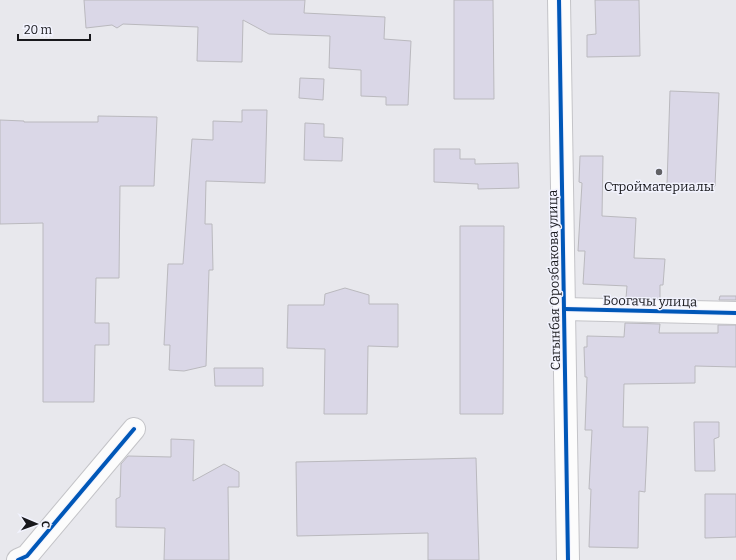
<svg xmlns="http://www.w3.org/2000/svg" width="736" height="560" viewBox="0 0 736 560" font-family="Bitter,serif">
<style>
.building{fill:#dad7e7;stroke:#bab9be}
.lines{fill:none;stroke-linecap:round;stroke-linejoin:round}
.minor-casing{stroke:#c4c4c8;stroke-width:24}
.tertiary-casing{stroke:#c4c4c8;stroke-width:24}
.minor{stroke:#fcfcfc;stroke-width:22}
.tertiary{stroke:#fcfcfc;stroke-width:22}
.cycleway-casing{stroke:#f2f3fe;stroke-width:6}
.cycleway{stroke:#0057b8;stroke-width:4}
.poi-dot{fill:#616165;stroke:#f2f3fe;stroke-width:1.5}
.labels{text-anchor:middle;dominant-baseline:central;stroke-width:3;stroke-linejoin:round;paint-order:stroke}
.poi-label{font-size:13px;fill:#18181c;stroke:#f2f3fe}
.street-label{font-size:13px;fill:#18181c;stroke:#f2f3fe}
</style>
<rect width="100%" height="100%" fill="#e8e8ed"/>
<!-- building -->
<g class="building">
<path d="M 84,0 L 305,0 L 304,13 L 385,17 L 384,39 L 411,41 L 408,105 L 386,105 L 386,97 L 361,96 L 361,70 L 329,68 L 330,36 L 269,34 L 243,20 L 242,62 L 197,61 L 198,27 L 123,24 L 117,28 L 112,25 L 86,28 Z"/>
<path d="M 454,0 L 493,0 L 494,99 L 454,99 Z"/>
<path d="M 595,0 L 639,0 L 640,56 L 587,57 L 587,35 L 596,34 Z"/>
<path d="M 300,78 L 324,79 L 323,100 L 299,98 Z"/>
<path d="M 670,91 L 719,93 L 715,186 L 667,185 Z"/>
<path d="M 242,110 L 267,110 L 265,183 L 206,181 L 205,224 L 212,224 L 213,270 L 209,270 L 206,366 L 184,371 L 169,370 L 170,345 L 164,345 L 168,264 L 183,264 L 192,139 L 213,140 L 213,121 L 242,122 Z"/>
<path d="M 98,116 L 157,117 L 154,186 L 120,186 L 119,278 L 96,278 L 95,323 L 109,323 L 109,345 L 95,345 L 94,402 L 43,402 L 43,223 L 0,224 L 0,120 L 24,121 L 24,122 L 98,122 Z"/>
<path d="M 305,123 L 324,124 L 324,137 L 343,138 L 342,161 L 304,160 Z"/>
<path d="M 434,149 L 460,149 L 460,159 L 475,159 L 475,164 L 518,163 L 519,188 L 478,189 L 478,184 L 434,182 Z"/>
<path d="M 580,156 L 603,156 L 602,216 L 636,218 L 634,258 L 665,259 L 663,285 L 660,285 L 660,299 L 626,298 L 627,286 L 583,284 L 585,251 L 578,251 L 582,183 L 579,182 Z"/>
<path d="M 460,226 L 504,226 L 503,414 L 460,414 Z"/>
<path d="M 345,288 L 369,295 L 369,304 L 398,304 L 398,347 L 368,346 L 367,414 L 324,414 L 325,349 L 287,348 L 288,305 L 324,305 L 325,294 Z"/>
<path d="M 720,296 L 736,296 L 736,300 L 719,300 Z"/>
<path d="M 625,323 L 660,324 L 659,333 L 718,333 L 718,325 L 736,325 L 736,367 L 695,366 L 695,383 L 624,384 L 623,427 L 648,427 L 645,492 L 639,491 L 638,548 L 589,547 L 591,489 L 589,489 L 592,430 L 585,430 L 587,377 L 585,377 L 584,347 L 587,347 L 587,336 L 624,337 Z"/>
<path d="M 214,368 L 263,368 L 263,386 L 215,386 Z"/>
<path d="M 694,422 L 719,422 L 719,437 L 714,439 L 715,471 L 695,471 Z"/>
<path d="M 171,439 L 194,440 L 193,481 L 224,464 L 239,472 L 239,487 L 228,487 L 229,560 L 164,560 L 165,528 L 116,527 L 116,499 L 120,497 L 121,464 L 128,456 L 171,457 Z"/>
<path d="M 476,458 L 479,560 L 428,560 L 428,533 L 297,536 L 296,462 Z"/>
<path d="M 705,494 L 736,494 L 736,537 L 705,538 Z"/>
</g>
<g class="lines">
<defs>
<g id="minor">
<path d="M 564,309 L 736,313"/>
<path d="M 18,560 L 27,556 L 134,429"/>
</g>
<path id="tertiary" d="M 559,0 L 568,560"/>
</defs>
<!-- minor casing -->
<use href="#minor" class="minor-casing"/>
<!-- tertiary casing -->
<use href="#tertiary" class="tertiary-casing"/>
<!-- minor -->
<use href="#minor" class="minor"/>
<!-- tertiary -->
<use href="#tertiary" class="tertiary"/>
<defs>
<g id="cycleway">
<path d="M 559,0 L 568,560"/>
<path d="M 564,309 L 736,313"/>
<path d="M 18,560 L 27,556 L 134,429"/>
</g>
</defs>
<!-- cycleway casing -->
<use href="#cycleway" class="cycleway-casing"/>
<!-- cycleway -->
<use href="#cycleway" class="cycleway"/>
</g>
<!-- markers -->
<circle class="poi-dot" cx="659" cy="172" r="4"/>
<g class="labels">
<!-- poi labels -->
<g class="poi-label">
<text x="659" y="186">Стройматериалы</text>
</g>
<!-- street labels -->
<g class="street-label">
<text transform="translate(554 280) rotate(-91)">Сагынбая Орозбакова улица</text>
<text transform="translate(650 301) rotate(1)">Боогачы улица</text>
</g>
</g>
<!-- north arrow -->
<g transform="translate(36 524) rotate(92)" stroke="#f2f3fe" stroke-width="3" paint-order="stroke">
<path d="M0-3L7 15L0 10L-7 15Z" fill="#18181c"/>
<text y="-6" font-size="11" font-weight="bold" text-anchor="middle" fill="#18181c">С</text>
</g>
<!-- scale -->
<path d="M18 34v6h72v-6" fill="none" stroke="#18181c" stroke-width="2"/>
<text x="24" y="34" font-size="12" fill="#18181c" stroke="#f2f3fe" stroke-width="3" paint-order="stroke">20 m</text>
</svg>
